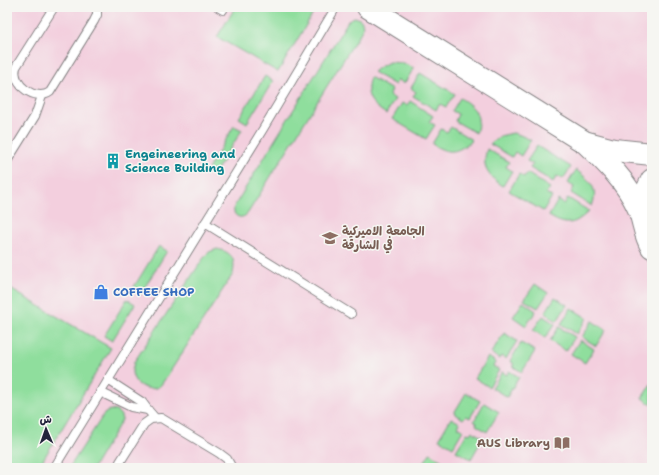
<svg xmlns="http://www.w3.org/2000/svg" width="659" height="475" viewBox="0 0 659 475" font-family="'Shantell Sans','Playpen Sans Arabic',sans-serif">
<style>
.built{fill:#f3cfde}
.green{fill:#8fde9d;stroke:#58806c}
.lines{fill:none;stroke-linecap:round;stroke-linejoin:round}
.lane-casing{stroke:#888586;stroke-width:10}
.secondary-casing{stroke:#888586;stroke-width:24}
.lane{stroke:#fff;stroke-width:8}
.secondary{stroke:#fff;stroke-width:22}
.labels{text-anchor:middle;dominant-baseline:central;stroke-width:3;stroke-linejoin:round;paint-order:stroke}
.culture-label{font-size:12px;font-weight:bold;fill:#0d838f;stroke:#f6f6f2;text-anchor:start}
.education-label{font-size:12px;font-weight:bold;fill:#785e54;stroke:#f6f6f2;text-anchor:start}
.shop-label{font-size:12px;font-weight:bold;fill:#366cbe;stroke:#f6f6f2;text-anchor:start}
</style>
<rect width="100%" height="100%" fill="#f6f6f2"/>
<filter id="ink" filterUnits="userSpaceOnUse"><feTurbulence type="fractalNoise" baseFrequency=".025" numOctaves="2"/><feDisplacementMap in="SourceGraphic" scale="8" xChannelSelector="R" yChannelSelector="G"/><feConvolveMatrix kernelMatrix="1 2 1 2 8 2 1 2 1" color-interpolation-filters="sRGB"/></filter>
<filter id="wash" filterUnits="userSpaceOnUse"><feTurbulence type="fractalNoise" baseFrequency=".012" numOctaves="4" result="noise"/><feDisplacementMap in="SourceGraphic" scale="16" xChannelSelector="R" yChannelSelector="G"/><feGaussianBlur stdDeviation="0.9" result="paint"/><feColorMatrix in="noise" values="0 0 0 0 0 0 0 0 0 0 0 0 0 0 0 0 0 1.4 0 .05"/><feComposite in="paint" operator="in"/></filter>
<g filter="url(#wash)">
<rect width="100%" height="100%" fill="#ede8d0"/>
<!-- built -->
<rect class="built" x="7" y="7" width="645" height="461"/>
<!-- green -->
<g class="green">
<path d="M 234,7 L 317,7 L 278,72 L 217,37 L 235,8 Z"/>
<path d="M 355,17 C 362,19 364,23 362,30 L 248,213 C 241,222 230,215 235,205 L 348,21 L 351,18 Z"/>
<path d="M 389,62 L 403,63 L 414,68 L 404,84 L 398,80 L 395,85 L 373,72 L 378,68 Z"/>
<path d="M 420,73 L 455,94 L 446,107 L 440,104 L 436,110 L 413,96 L 416,92 L 411,88 Z"/>
<path d="M 265,76 L 273,81 L 247,123 L 239,118 Z"/>
<path d="M 370,77 L 392,90 L 389,95 L 395,99 L 386,114 C 371,104 364,96 370,77 Z"/>
<path d="M 460,98 C 475,107 482,115 476,133 L 455,121 L 458,114 L 452,111 Z"/>
<path d="M 410,101 L 433,116 L 429,122 L 435,125 L 426,139 L 392,119 L 402,103 L 407,105 Z"/>
<path d="M 234,126 L 242,130 L 215,173 L 208,169 Z"/>
<path d="M 451,127 L 472,140 C 458,153 449,155 432,144 L 441,129 L 447,132 Z"/>
<path d="M 513,133 L 520,135 L 531,140 L 521,156 L 515,152 L 512,157 L 490,144 L 500,136 Z"/>
<path d="M 537,146 L 571,167 L 563,179 L 557,176 L 553,182 L 530,168 L 533,164 L 527,161 Z"/>
<path d="M 487,149 L 509,162 L 506,167 L 512,171 L 503,186 C 488,176 481,168 487,149 Z"/>
<path d="M 576,170 C 590,180 599,188 592,206 L 571,193 L 574,187 L 568,183 Z"/>
<path d="M 527,173 L 550,188 L 546,193 L 552,197 L 543,211 L 509,191 L 519,174 L 524,177 Z"/>
<path d="M 568,198 L 589,211 C 575,225 566,227 549,216 L 558,200 L 564,204 Z"/>
<path d="M 159,246 L 167,251 L 140,295 L 132,290 Z"/>
<path d="M 217,249 C 232,252 236,259 233,274 L 166,378 C 164,380 162,384 160,386 C 149,393 132,385 132,371 C 132,369 134,365 134,362 L 203,259 L 209,252 Z"/>
<path d="M 535,284 L 548,293 L 538,308 L 524,300 Z"/>
<path d="M 7,287 L 111,348 L 38,468 L 7,468 Z"/>
<path d="M 555,297 L 567,305 L 557,321 L 545,313 Z"/>
<path d="M 127,299 L 135,304 L 112,341 L 104,336 Z"/>
<path d="M 523,302 L 536,311 L 526,326 L 513,317 Z"/>
<path d="M 571,308 L 587,318 L 577,334 L 561,324 Z"/>
<path d="M 543,316 L 555,324 L 545,338 L 533,330 Z"/>
<path d="M 592,321 L 606,330 L 596,346 L 582,337 Z"/>
<path d="M 559,327 L 575,337 L 566,351 L 550,341 Z"/>
<path d="M 504,333 L 517,341 L 506,359 L 501,356 L 499,359 L 491,353 Z"/>
<path d="M 580,340 L 594,349 L 585,363 L 571,354 Z"/>
<path d="M 521,343 L 535,351 L 522,372 L 512,366 L 514,364 L 510,361 Z"/>
<path d="M 488,357 L 496,362 L 493,366 L 499,370 L 489,387 L 475,378 Z"/>
<path d="M 509,371 L 519,377 L 507,397 L 492,388 L 502,372 L 507,375 Z"/>
<path d="M 651,384 L 652,384 L 652,405 L 642,398 Z"/>
<path d="M 466,393 L 480,401 L 470,418 L 466,416 L 463,419 L 454,413 Z"/>
<path d="M 484,403 L 499,412 L 487,432 L 476,425 L 477,423 L 474,421 Z"/>
<path d="M 110,410 C 117,410 121,413 122,420 L 93,468 L 69,468 L 104,414 Z"/>
<path d="M 451,418 L 460,423 L 458,427 L 463,430 L 453,447 L 439,439 Z"/>
<path d="M 472,431 L 483,438 L 471,459 L 456,451 L 467,433 L 470,434 Z"/>
<path d="M 430,453 L 442,461 L 438,468 L 421,468 Z"/>
</g>
</g>
<g filter="url(#ink)">
<g class="lines">
<defs>
<g id="lane">
<path d="M 54,7 L 16,67 C 11,85 36,102 50,92 L 94,21 L 97,15 L 97,7"/>
<path d="M 218,7 L 223,10"/>
<path d="M 7,161 L 35,116 L 42,96"/>
<path d="M 205,223 L 351,314"/>
<path d="M 108,380 L 142,402 L 148,410 L 155,418"/>
<path d="M 100,392 L 131,407 L 148,410"/>
<path d="M 54,468 L 263,129 L 336,7"/>
<path d="M 117,468 L 120,462 L 144,424 L 151,419 L 161,418 L 219,453 L 227,459 L 232,468"/>
</g>
<g id="secondary">
<path d="M 368,7 L 586,143 C 606,162 626,181 638,207 C 644,220 644,235 652,247"/>
<path d="M 588,143 L 614,150 L 652,154"/>
<path d="M 642,216 L 644,197 L 652,180"/>
</g>
</defs>
<!-- lane casing -->
<use href="#lane" class="lane-casing"/>
<!-- secondary casing -->
<use href="#secondary" class="secondary-casing"/>
<!-- lane -->
<use href="#lane" class="lane"/>
<!-- secondary -->
<use href="#secondary" class="secondary"/>
</g>
</g>
<!-- icons -->
<defs>
<symbol id="building-bare" viewBox="-9 -9 18 18"><path d="M-4-6H4V6H1V3H-1V6H-4ZM-2.5-4.3h1.7v1.8h-1.7ZM.8-4.3h1.7v1.8H.8ZM-2.5-1h1.7V.8h-1.7ZM.8-1h1.7V.8H.8Z" fill="#0f9aa8" stroke="#f6f6f2" stroke-width="2.5" paint-order="stroke"/></symbol>
<symbol id="university-bare" viewBox="-9 -9 18 18"><path d="M0-5L7-2L0 1L-7-2ZM-4 1L0 2.5L4 1V4Q0 6-4 4Z" fill="#8d6e63" stroke="#f6f6f2" stroke-width="2.5" paint-order="stroke"/></symbol>
<symbol id="shop-bare" viewBox="-9 -9 18 18"><path d="M-5-2.5h2.3a2.7 3.5 0 0 1 5.4 0H5L5.5 6h-11ZM-1.5-2.5h3a1.5 2.3 0 0 0-3 0Z" fill="#3f7fe0" stroke="#f6f6f2" stroke-width="2.5" paint-order="stroke"/></symbol>
<symbol id="library-bare" viewBox="-9 -9 18 18"><path d="M-6-4Q-3-5.5-.7-3.5V5Q-3 3-6 4ZM6-4Q3-5.5 .7-3.5V5Q3 3 6 4Z" fill="#8d6e63" stroke="#f6f6f2" stroke-width="2.5" paint-order="stroke"/></symbol>
</defs>
<g fill-rule="evenodd">
<use href="#building-bare" x="102" y="150" width="22" height="22"/>
<use href="#university-bare" x="319" y="227" width="22" height="22"/>
<use href="#shop-bare" x="90" y="281" width="22" height="22"/>
<use href="#library-bare" x="551" y="432" width="22" height="22"/>
</g>
<g class="labels">
<!-- culture labels -->
<g class="culture-label">
<text x="125" y="154">Engeineering and<tspan x="125" dy="14">Science Building</tspan></text>
</g>
<!-- education labels -->
<g class="education-label">
<text x="342" y="231">الجامعة الاميركية<tspan x="342" dy="14">في الشارقة</tspan></text>
<text x="550" y="443" text-anchor="end">AUS Library</text>
</g>
<!-- shop labels -->
<g class="shop-label">
<text x="113" y="292">COFFEE SHOP</text>
</g>
</g>
<!-- margin -->
<rect width="659" height="475" fill="none" stroke="#f6f6f2" stroke-width="24"/>
<!-- north arrow -->
<g transform="translate(46 429) rotate(358)" stroke="#f6f6f2" stroke-width="3" paint-order="stroke">
<path d="M0-3L7 15L0 10L-7 15Z" fill="#22223b"/>
<text y="-6" font-size="11" font-weight="bold" text-anchor="middle" fill="#22223b">ش</text>
</g>
</svg>
